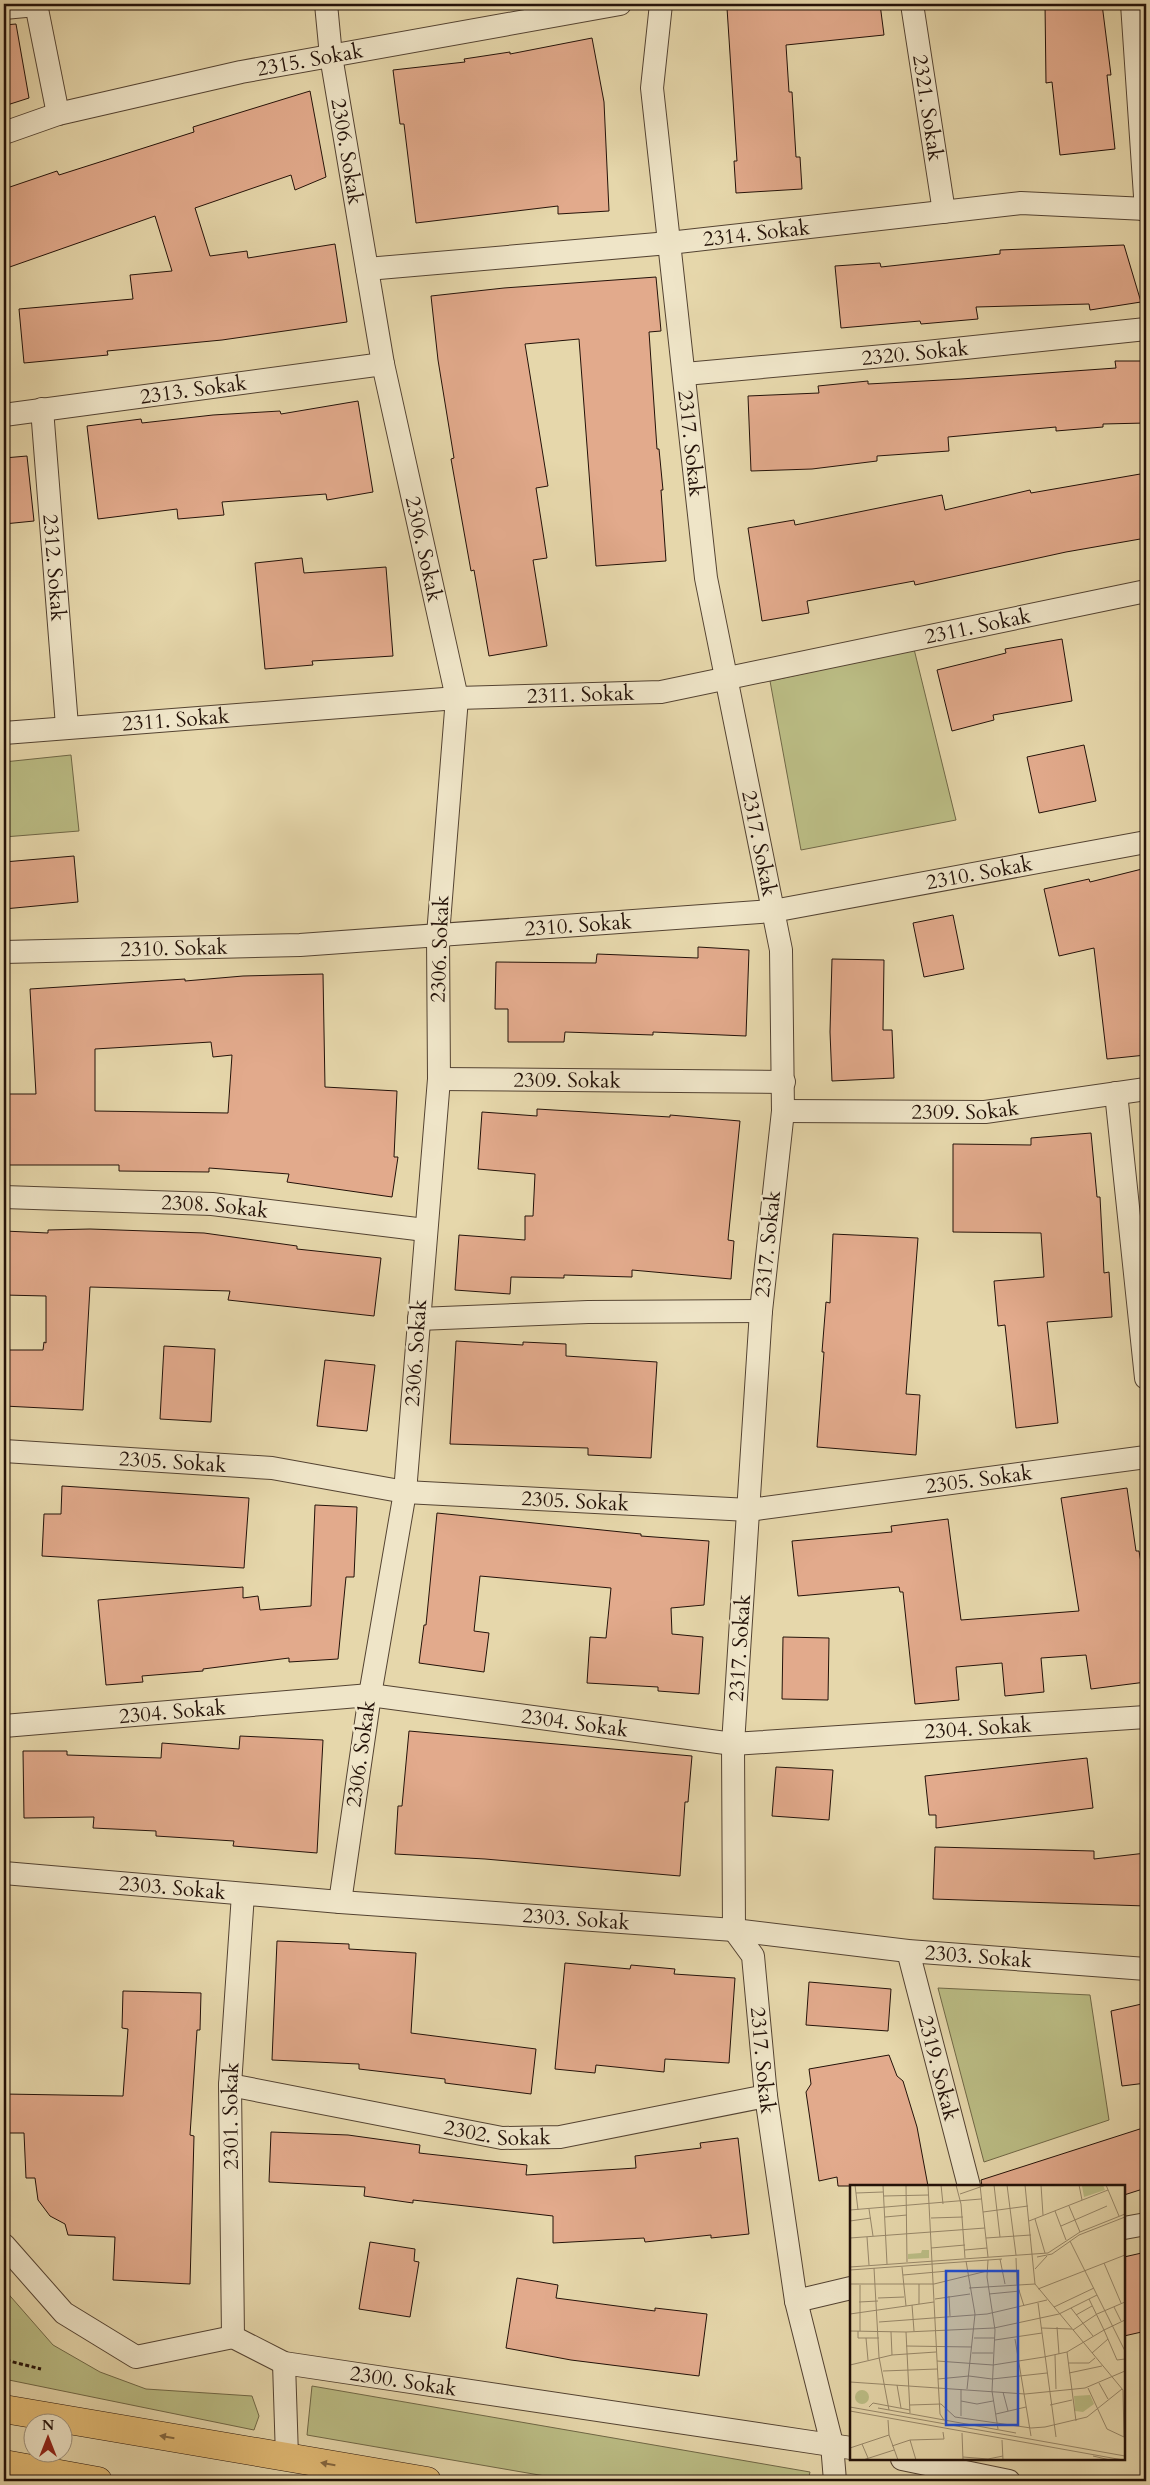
<svg xmlns="http://www.w3.org/2000/svg" width="1150" height="2485" viewBox="0 0 1150 2485" font-family="Cardo,serif">
<style>
.green{fill:#bbbd85;stroke:#706847}
.building{fill:#e2aa8c;stroke:#241209;fill-rule:evenodd}
.lines{fill:none;stroke-linecap:round;stroke-linejoin:round}
.street-casing{stroke:#544332;stroke-width:24}
.highway-casing{stroke:#241209;stroke-width:29}
.path{stroke:#241209;stroke-width:3;stroke-dasharray:4 2.5;stroke-linecap:butt}
.street{stroke:#efe5c8;stroke-width:22}
.highway{stroke:#e3bc76;stroke-width:28}
.oneway{fill:#846740}
.labels{text-anchor:middle;dominant-baseline:central;stroke-width:5;stroke-linejoin:round;paint-order:stroke}
.street-label{font-size:21px;fill:#241209;stroke:#efe5c8}
.inset-road{fill:none;stroke:#98886a;stroke-width:1}
.view{fill:#1d4ed8;fill-opacity:0.15;stroke:#1d4ed8;stroke-width:2.5}
.inset-edge{fill:none;stroke:#241209;stroke-width:2.5}
</style>
<rect width="100%" height="100%" fill="#e6d7ab"/>
<filter id="stains"><feTurbulence type="fractalNoise" baseFrequency=".004" numOctaves="4"/><feColorMatrix values="0 0 0 0 .2 0 0 0 0 .09 0 0 0 0 .02 0 0 0 .5 -.17"/></filter>
<radialGradient id="worn" r=".72"><stop offset=".6" stop-color="#630" stop-opacity="0"/><stop offset="1" stop-color="#630" stop-opacity=".3"/></radialGradient>
<!-- green -->
<g class="green">
<path d="M 914,649 L 956,820 L 801,850 L 770,681 Z"/>
<path d="M 71,755 L 79,831 L 4,837 L 4,762 Z"/>
<path d="M 938,1988 L 1090,1995 L 1109,2120 L 984,2162 Z"/>
<path d="M 4,2289 L 53,2345 L 100,2372 L 146,2389 L 252,2396 L 259,2416 L 254,2430 L 4,2379 Z"/>
<path d="M 312,2386 L 810,2472 L 808,2481 L 574,2481 L 307,2435 Z"/>
</g>
<!-- building -->
<g class="building">
<path d="M 804,4 L 880,4 L 884,35 L 786,45 L 789,92 L 792,92 L 796,157 L 800,157 L 802,189 L 736,193 L 734,161 L 737,161 L 727,8 Z"/>
<path d="M 1045,4 L 1102,4 L 1111,75 L 1107,75 L 1115,149 L 1060,155 L 1052,82 L 1046,83 Z"/>
<path d="M 16,24 L 29,98 L 4,106 L 4,25 Z"/>
<path d="M 592,38 L 604,102 L 609,211 L 558,214 L 558,206 L 416,223 L 404,124 L 400,124 L 393,70 L 465,62 L 464,59 L 510,52 L 510,54 Z"/>
<path d="M 310,91 L 326,177 L 295,190 L 291,175 L 195,208 L 210,256 L 247,251 L 248,258 L 335,244 L 347,322 L 222,340 L 107,351 L 108,355 L 24,363 L 19,309 L 133,299 L 130,275 L 172,271 L 155,216 L 4,269 L 4,189 L 57,171 L 59,175 L 194,132 L 193,127 Z"/>
<path d="M 1124,245 L 1141,302 L 1090,310 L 1089,304 L 976,307 L 978,319 L 921,324 L 920,321 L 841,328 L 835,266 L 880,263 L 881,267 L 1000,254 L 1000,250 Z"/>
<path d="M 656,277 L 661,331 L 649,332 L 657,449 L 659,449 L 663,490 L 661,490 L 666,561 L 596,566 L 579,339 L 525,344 L 548,486 L 536,488 L 547,558 L 533,560 L 547,646 L 489,656 L 474,570 L 471,571 L 451,459 L 454,458 L 438,360 L 431,296 L 504,288 Z"/>
<path d="M 1115,361 L 1146,361 L 1146,423 L 1103,424 L 1103,427 L 1056,431 L 1056,427 L 948,437 L 949,451 L 877,456 L 877,461 L 812,469 L 751,471 L 748,396 L 819,393 L 818,386 L 868,381 L 868,384 L 961,379 L 1116,368 Z"/>
<path d="M 358,401 L 373,492 L 327,500 L 326,494 L 222,502 L 224,515 L 178,519 L 177,509 L 98,519 L 87,426 L 141,419 L 142,423 L 213,415 L 280,411 L 281,414 Z"/>
<path d="M 27,456 L 34,521 L 4,524 L 4,458 Z"/>
<path d="M 1146,473 L 1146,538 L 1066,552 L 915,585 L 914,581 L 807,601 L 809,613 L 762,621 L 748,528 L 794,520 L 795,525 L 942,495 L 945,510 L 1030,490 L 1031,493 Z"/>
<path d="M 302,558 L 304,573 L 386,567 L 393,656 L 312,661 L 313,665 L 265,669 L 255,563 Z"/>
<path d="M 1062,639 L 1072,701 L 993,715 L 994,720 L 952,731 L 937,670 L 1006,653 L 1005,649 Z"/>
<path d="M 1084,745 L 1096,801 L 1039,813 L 1027,757 Z"/>
<path d="M 74,856 L 78,902 L 4,909 L 4,862 Z"/>
<path d="M 1146,868 L 1146,1055 L 1107,1059 L 1094,948 L 1059,956 L 1044,889 L 1089,879 L 1090,882 Z"/>
<path d="M 953,915 L 964,969 L 924,977 L 913,923 Z"/>
<path d="M 698,947 L 749,950 L 746,1036 L 653,1032 L 653,1035 L 565,1032 L 564,1042 L 508,1042 L 508,1009 L 495,1009 L 496,962 L 596,963 L 597,954 L 698,958 Z"/>
<path d="M 832,959 L 884,960 L 883,1030 L 892,1030 L 894,1078 L 832,1081 L 830,1032 Z"/>
<path d="M 323,974 L 325,1087 L 397,1091 L 394,1157 L 398,1157 L 392,1197 L 287,1182 L 289,1174 L 209,1168 L 209,1172 L 119,1171 L 119,1165 L 4,1165 L 4,1094 L 36,1094 L 30,989 L 185,979 L 185,981 L 243,976 ZM 211,1042 L 213,1057 L 232,1055 L 228,1113 L 95,1111 L 95,1049 Z"/>
<path d="M 537,1109 L 670,1117 L 670,1115 L 740,1121 L 728,1240 L 734,1241 L 731,1279 L 632,1270 L 632,1277 L 564,1275 L 564,1278 L 511,1277 L 510,1294 L 455,1290 L 459,1235 L 525,1240 L 525,1216 L 533,1216 L 535,1174 L 478,1169 L 482,1112 L 537,1116 Z"/>
<path d="M 1091,1133 L 1097,1197 L 1100,1197 L 1104,1273 L 1109,1272 L 1112,1317 L 1047,1322 L 1058,1423 L 1016,1428 L 1005,1325 L 998,1326 L 994,1281 L 1044,1277 L 1041,1233 L 953,1232 L 953,1144 L 1031,1145 L 1031,1138 Z"/>
<path d="M 90,1229 L 204,1233 L 297,1246 L 297,1249 L 381,1258 L 374,1316 L 228,1300 L 230,1291 L 90,1287 L 83,1410 L 4,1406 L 4,1350 L 43,1350 L 44,1342 L 46,1343 L 46,1296 L 4,1295 L 4,1231 L 48,1233 L 48,1230 Z"/>
<path d="M 833,1234 L 918,1238 L 906,1394 L 920,1395 L 916,1455 L 817,1447 L 824,1352 L 822,1352 L 826,1302 L 830,1303 Z"/>
<path d="M 456,1341 L 523,1345 L 523,1342 L 566,1344 L 566,1356 L 657,1362 L 651,1458 L 588,1455 L 588,1448 L 450,1444 Z"/>
<path d="M 164,1346 L 215,1349 L 211,1422 L 160,1419 Z"/>
<path d="M 325,1360 L 375,1365 L 367,1431 L 317,1426 Z"/>
<path d="M 62,1486 L 249,1498 L 244,1568 L 42,1556 L 44,1514 L 61,1514 Z"/>
<path d="M 1127,1488 L 1136,1551 L 1139,1551 L 1146,1593 L 1146,1682 L 1091,1689 L 1086,1655 L 1041,1658 L 1044,1692 L 1005,1696 L 1002,1663 L 956,1667 L 959,1700 L 915,1704 L 903,1592 L 900,1592 L 899,1587 L 798,1596 L 792,1541 L 892,1532 L 891,1526 L 948,1519 L 961,1620 L 1079,1611 L 1061,1498 Z"/>
<path d="M 315,1505 L 357,1507 L 354,1577 L 346,1577 L 338,1659 L 289,1662 L 289,1658 L 203,1669 L 203,1671 L 142,1676 L 143,1682 L 106,1685 L 98,1600 L 243,1587 L 243,1598 L 258,1596 L 260,1610 L 311,1606 Z"/>
<path d="M 437,1513 L 641,1534 L 641,1536 L 709,1541 L 704,1605 L 671,1608 L 672,1634 L 703,1637 L 699,1694 L 658,1691 L 658,1687 L 587,1683 L 590,1637 L 606,1638 L 611,1588 L 480,1576 L 474,1631 L 489,1633 L 484,1672 L 419,1663 L 424,1625 L 426,1625 Z"/>
<path d="M 783,1637 L 829,1638 L 828,1700 L 782,1699 Z"/>
<path d="M 409,1731 L 692,1756 L 688,1802 L 685,1802 L 680,1876 L 485,1859 L 395,1854 L 398,1806 L 402,1806 Z"/>
<path d="M 240,1736 L 323,1740 L 317,1853 L 233,1846 L 234,1841 L 156,1836 L 156,1831 L 93,1828 L 94,1817 L 24,1818 L 23,1751 L 67,1751 L 67,1755 L 161,1758 L 162,1743 L 239,1749 Z"/>
<path d="M 1087,1758 L 1093,1808 L 936,1828 L 936,1815 L 929,1815 L 925,1776 Z"/>
<path d="M 776,1767 L 833,1770 L 829,1820 L 772,1816 Z"/>
<path d="M 935,1847 L 1094,1851 L 1094,1859 L 1146,1853 L 1146,1906 L 933,1899 Z"/>
<path d="M 277,1941 L 349,1944 L 349,1949 L 416,1953 L 411,2033 L 536,2049 L 531,2094 L 445,2083 L 445,2079 L 359,2069 L 359,2064 L 272,2060 Z"/>
<path d="M 565,1963 L 630,1969 L 631,1965 L 675,1969 L 674,1974 L 735,1978 L 729,2063 L 665,2059 L 664,2072 L 596,2065 L 595,2073 L 555,2069 Z"/>
<path d="M 809,1982 L 891,1989 L 888,2031 L 806,2025 Z"/>
<path d="M 123,1991 L 201,1993 L 200,2030 L 197,2030 L 190,2135 L 194,2136 L 190,2284 L 113,2280 L 115,2237 L 68,2235 L 65,2224 L 50,2216 L 38,2200 L 35,2178 L 26,2178 L 24,2133 L 4,2133 L 4,2094 L 123,2096 L 128,2029 L 122,2028 Z"/>
<path d="M 1146,2003 L 1146,2083 L 1122,2086 L 1111,2011 Z"/>
<path d="M 889,2055 L 897,2076 L 903,2081 L 917,2127 L 928,2186 L 838,2186 L 837,2177 L 819,2181 L 806,2092 L 811,2084 L 809,2069 Z"/>
<path d="M 1146,2127 L 1146,2188 L 1124,2195 L 1124,2186 L 982,2186 L 981,2180 Z"/>
<path d="M 271,2132 L 348,2135 L 420,2145 L 419,2153 L 527,2165 L 526,2175 L 636,2168 L 635,2156 L 701,2148 L 700,2143 L 738,2138 L 749,2234 L 711,2238 L 711,2235 L 645,2242 L 644,2238 L 553,2243 L 553,2216 L 413,2200 L 413,2203 L 364,2196 L 365,2187 L 269,2182 Z"/>
<path d="M 370,2242 L 415,2249 L 414,2261 L 419,2262 L 410,2317 L 359,2309 Z"/>
<path d="M 1146,2252 L 1146,2331 L 1124,2336 L 1124,2257 Z"/>
<path d="M 517,2278 L 558,2285 L 556,2298 L 655,2311 L 655,2308 L 707,2314 L 699,2376 L 571,2360 L 506,2348 Z"/>
</g>
<g class="lines">
<defs>
<g id="street">
<path d="M 36,4 L 58,114"/>
<path id="s1" d="M 326,4 L 331,56 L 383,364 L 457,698 L 438,935 L 439,1079 L 405,1492 L 370,1695 L 340,1902"/>
<path id="s2" d="M 661,4 L 652,88 L 706,578 L 781,950 L 783,1111 L 761,1311 L 733,1744 L 734,1930 L 753,1956 L 766,2096 L 796,2301 L 832,2444 L 835,2481"/>
<path id="s3" d="M 912,4 L 944,212"/>
<path d="M 1132,4 L 1146,211"/>
<path d="M 4,8 L 36,5"/>
<path id="s4" d="M 4,133 L 58,114 L 241,72 L 620,4"/>
<path id="s5" d="M 367,269 L 669,243 L 1021,203 L 1146,209"/>
<path id="s6" d="M 685,374 L 917,353 L 1146,329"/>
<path id="s7" d="M 42,409 L 67,726"/>
<path id="s8" d="M 4,415 L 383,364"/>
<path id="s9" d="M 4,733 L 457,698 L 661,692 L 1146,591"/>
<path id="s10" d="M 4,952 L 300,945 L 773,911 L 1146,842"/>
<path id="s11" d="M 439,1079 L 784,1082"/>
<path d="M 1116,1093 L 1146,1378"/>
<path id="s12" d="M 783,1111 L 985,1112 L 1146,1089"/>
<path id="s13" d="M 4,1197 L 212,1204 L 425,1230"/>
<path d="M 419,1319 L 588,1312 L 761,1311"/>
<path id="s14" d="M 4,1451 L 272,1468 L 405,1492 L 749,1510 L 1146,1457"/>
<path id="s15" d="M 4,1726 L 370,1695 L 733,1744 L 1146,1717"/>
<path id="s16" d="M 4,1873 L 340,1902 L 734,1930 L 908,1951 L 1146,1969"/>
<path id="s17" d="M 908,1951 L 969,2186"/>
<path id="s18" d="M 230,2085 L 502,2138 L 560,2137 L 766,2096"/>
<path d="M 1124,2228 L 1146,2224"/>
<path id="s19" d="M 4,2245 L 64,2313 L 136,2357 L 233,2337 L 284,2363 L 851,2448"/>
<path d="M 796,2301 L 851,2288"/>
<path id="s20" d="M 233,2337 L 230,2085 L 243,1894"/>
<path d="M 284,2363 L 287,2457"/>
<path d="M 902,2459 L 1009,2481"/>
</g>
<g id="highway">
<path d="M 4,2409 L 427,2481"/>
<path d="M 4,2464 L 98,2481"/>
</g>
</defs>
<!-- street casing -->
<use href="#street" class="street-casing"/>
<!-- highway casing -->
<use href="#highway" class="highway-casing"/>
<!-- path -->
<path class="path" d="M 4,2365 L 5,2360 L 41,2369"/>
<!-- street -->
<use href="#street" class="street"/>
<!-- highway -->
<use href="#highway" class="highway"/>
</g>
<!-- one-way arrows -->
<defs><path id="oneway-solid" d="M-6-.8H1V-3.2L6.5 0L1 3.2V.8H-6Z" transform="scale(1.25)"/></defs>
<g class="oneway">
<use href="#oneway-solid" transform="translate(167 2437) rotate(-170)"/>
<use href="#oneway-solid" transform="translate(328 2464) rotate(-170)"/>
</g>
<g class="labels">
<!-- street labels -->
<g class="street-label">
<text stroke="none"><textPath href="#s4" startOffset="315">2315. Sokak</textPath></text>
<text stroke="none"><textPath href="#s3" startOffset="105">2321. Sokak</textPath></text>
<text stroke="none"><textPath href="#s1" startOffset="149">2306. Sokak</textPath></text>
<text stroke="none"><textPath href="#s5" startOffset="391">2314. Sokak</textPath></text>
<text stroke="none"><textPath href="#s6" startOffset="231">2320. Sokak</textPath></text>
<text stroke="none"><textPath href="#s8" startOffset="191">2313. Sokak</textPath></text>
<text stroke="none"><textPath href="#s2" startOffset="442">2317. Sokak</textPath></text>
<text stroke="none"><textPath href="#s1" startOffset="554">2306. Sokak</textPath></text>
<text stroke="none"><textPath href="#s7" startOffset="159">2312. Sokak</textPath></text>
<text stroke="none"><textPath href="#s9" startOffset="982">2311. Sokak</textPath></text>
<text stroke="none"><textPath href="#s9" startOffset="578">2311. Sokak</textPath></text>
<text stroke="none"><textPath href="#s9" startOffset="172">2311. Sokak</textPath></text>
<text stroke="none"><textPath href="#s2" startOffset="848">2317. Sokak</textPath></text>
<text stroke="none"><textPath href="#s10" startOffset="980">2310. Sokak</textPath></text>
<text stroke="none"><textPath href="#s10" startOffset="575">2310. Sokak</textPath></text>
<text stroke="none"><textPath href="#s10" startOffset="170">2310. Sokak</textPath></text>
<text transform="translate(440 949) rotate(-88)">2306. Sokak</text>
<text stroke="none"><textPath href="#s11" startOffset="128">2309. Sokak</textPath></text>
<text stroke="none"><textPath href="#s12" startOffset="182">2309. Sokak</textPath></text>
<text stroke="none"><textPath href="#s13" startOffset="211">2308. Sokak</textPath></text>
<text transform="translate(768 1244) rotate(-84)">2317. Sokak</text>
<text transform="translate(416 1353) rotate(-86)">2306. Sokak</text>
<text stroke="none"><textPath href="#s14" startOffset="169">2305. Sokak</textPath></text>
<text stroke="none"><textPath href="#s14" startOffset="980">2305. Sokak</textPath></text>
<text stroke="none"><textPath href="#s14" startOffset="574">2305. Sokak</textPath></text>
<text transform="translate(740 1648) rotate(-86)">2317. Sokak</text>
<text stroke="none"><textPath href="#s15" startOffset="169">2304. Sokak</textPath></text>
<text stroke="none"><textPath href="#s15" startOffset="574">2304. Sokak</textPath></text>
<text stroke="none"><textPath href="#s15" startOffset="979">2304. Sokak</textPath></text>
<text transform="translate(361 1754) rotate(-82)">2306. Sokak</text>
<text stroke="none"><textPath href="#s16" startOffset="169">2303. Sokak</textPath></text>
<text stroke="none"><textPath href="#s16" startOffset="574">2303. Sokak</textPath></text>
<text stroke="none"><textPath href="#s16" startOffset="978">2303. Sokak</textPath></text>
<text stroke="none"><textPath href="#s2" startOffset="2076">2317. Sokak</textPath></text>
<text stroke="none"><textPath href="#s17" startOffset="121">2319. Sokak</textPath></text>
<text stroke="none"><textPath href="#s20" startOffset="221">2301. Sokak</textPath></text>
<text stroke="none"><textPath href="#s18" startOffset="272">2302. Sokak</textPath></text>
<text stroke="none"><textPath href="#s19" startOffset="452">2300. Sokak</textPath></text>
</g>
</g>
<!-- overview -->
<g transform="translate(850 2185)">
<rect width="275" height="275" fill="#e6d7ab"/>
<path d="M 253,0 L 255,5 L 234,12 L 232,1 ZM 72,65 L 79,65 L 79,73 L 58,74 L 58,69 L 71,68 ZM 240,210 L 244,219 L 233,227 L 225,226 L 224,211 Z" fill="#bbbd85"/>
<path d="M5 212a7 7 0 1 1 14 0a7 7 0 1 1-14 0Z" fill="#bbbd85"/>
<path class="inset-road" d="M 5,0 L 8,25M 33,0 L 37,79M 56,0 L 57,77M 78,0 L 88,194 L 90,229 L 94,235M 91,0 L 93,19M 106,0 L 111,19 L 115,73M 130,0 L 138,72M 144,0 L 150,52M 157,0 L 166,70M 175,0 L 185,99 L 273,205 L 274,252M 191,0 L 193,30M 229,0 L 232,15M 256,0 L 269,31M 6,8 L 33,7M 110,9 L 136,0M 34,11 L 79,10M 219,21 L 230,47M 19,24 L 23,51M 0,25 L 131,14M 205,26 L 216,55M 133,27 L 178,21M 35,32 L 57,30M 81,33 L 113,32M 185,34 L 195,68M 0,36 L 21,33M 179,36 L 258,5M 211,41 L 257,21M 17,52 L 19,80M 0,53 L 135,43M 136,53 L 181,50M 220,56 L 275,166M 81,63 L 115,60M 115,65 L 137,63M 187,72 L 202,69 L 229,50 L 275,32M 166,73 L 167,99 L 174,121M 150,74 L 155,99M 138,75 L 137,92 L 145,145 L 142,206 L 148,244M 116,76 L 125,129 L 117,204M 254,78 L 271,118M 0,82 L 198,68 L 230,47 L 275,29M 52,82 L 56,121M 24,83 L 29,172 L 39,225M 185,84 L 197,71M 0,85 L 152,74M 53,90 L 98,86M 0,99 L 84,99 L 137,86M 69,99 L 69,119M 10,100 L 10,146M 119,103 L 185,99M 188,104 L 275,70M 139,109 L 170,106M 99,111 L 100,131M 28,113 L 54,112M 85,114 L 120,109M 239,114 L 254,145 L 275,135M 9,117 L 28,116M 188,118 L 206,252M 62,120 L 64,146M 204,122 L 244,103M 264,122 L 271,136M 221,123 L 243,151M 0,129 L 84,117M 226,130 L 242,121M 29,137 L 137,129 L 197,115M 207,142 L 209,169M 191,143 L 222,144M 223,145 L 247,129 L 275,117M 0,146 L 56,147 L 144,143 L 209,129 L 247,110M 8,146 L 8,153 L 29,153M 41,147 L 42,170M 56,147 L 60,228M 16,153 L 18,175M 124,153 L 145,153M 165,154 L 181,251M 145,155 L 192,148M 56,161 L 122,162M 217,167 L 226,236M 122,168 L 143,168M 242,168 L 258,154M 205,170 L 206,204M 87,176 L 143,180 L 194,172 L 217,167 L 254,145 L 267,175 L 275,174M 218,178 L 239,178 L 245,173M 0,179 L 0,204M 0,180 L 42,170 L 86,167M 33,186 L 87,184M 219,188 L 252,181M 88,194 L 119,191 L 142,194 L 197,188M 0,197 L 175,209 L 235,203 L 275,186M 249,198 L 258,214M 47,200 L 51,223M 238,203 L 257,244 L 274,252M 153,207 L 158,226M 111,216 L 127,219 L 143,216M 60,220 L 91,219 L 105,232 L 181,243 L 195,242 L 237,232 L 272,204M 200,220 L 222,215M 0,222 L 275,271M 19,222 L 23,218 L 60,225M 28,223 L 166,248M 0,226 L 273,275M 146,229 L 176,222M 111,231 L 111,204M 38,235 L 39,250 L 48,275M 112,248 L 113,275M 60,255 L 66,275M 152,255 L 153,275M 12,259 L 18,273M 42,261 L 60,255 L 94,254 L 93,247M 0,263 L 39,250M 243,271 L 260,275M 113,272 L 138,274 L 153,271M 13,275 L 44,265"/>
<path class="view" d="M 96,86 L 168,86 L 168,240 L 96,240 Z"/>
<rect width="275" height="275" class="inset-edge"/>
</g>
<!-- margin -->
<rect width="1150" height="2485" fill="none" stroke="#e6d7ab" stroke-width="20"/>
<rect x="5" y="5" width="1140" height="2475" fill="none" stroke="#241209" stroke-width="2.5"/>
<rect x="10" y="10" width="1130" height="2465" fill="none" stroke="#241209"/>
<!-- north arrow -->
<g transform="translate(48 2438)"><circle r="24" fill="#efe5c8" stroke="#9e917c"/>
<path d="M0-4L9 19L0 12L-9 19Z" fill="#8f2418"/>
<text y="-8" font-size="14" font-weight="bold" text-anchor="middle" fill="#241209">N</text>
</g>
<rect width="100%" height="100%" filter="url(#stains)"/>
<rect width="100%" height="100%" fill="url(#worn)"/>
</svg>
